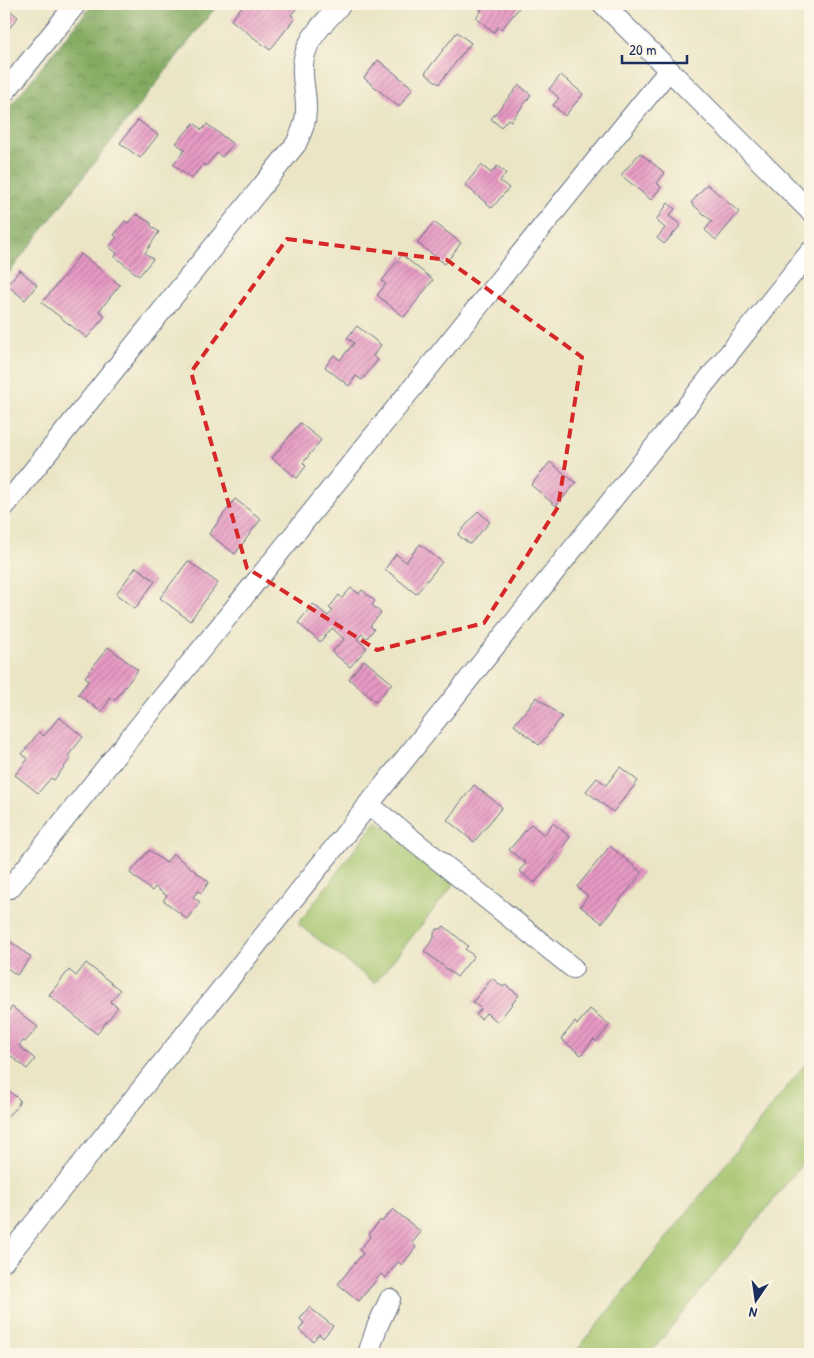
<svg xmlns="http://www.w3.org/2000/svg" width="814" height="1358" viewBox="0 0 814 1358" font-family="'Patrick Hand',sans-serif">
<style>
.grass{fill:#a4c46d;stroke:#607a66}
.forest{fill:url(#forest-crowns);stroke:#4f6c5f}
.building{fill:url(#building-hatch)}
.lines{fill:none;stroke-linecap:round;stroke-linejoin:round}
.minor-casing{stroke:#646f82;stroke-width:22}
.minor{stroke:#fff;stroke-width:20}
.marked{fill:none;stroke:#d62828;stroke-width:4;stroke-dasharray:10 6;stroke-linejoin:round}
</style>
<defs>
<pattern id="forest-crowns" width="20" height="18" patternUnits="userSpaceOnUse" patternTransform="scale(1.25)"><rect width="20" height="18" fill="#83aa60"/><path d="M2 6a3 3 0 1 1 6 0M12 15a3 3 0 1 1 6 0" fill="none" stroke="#6a8b52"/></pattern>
<pattern id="building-hatch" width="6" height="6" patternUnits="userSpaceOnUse" patternTransform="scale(1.25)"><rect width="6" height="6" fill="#e799c3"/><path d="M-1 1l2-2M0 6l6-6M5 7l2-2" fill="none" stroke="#ba7da2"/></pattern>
</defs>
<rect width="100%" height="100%" fill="#fcf5e5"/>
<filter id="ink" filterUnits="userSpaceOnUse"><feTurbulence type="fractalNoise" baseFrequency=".02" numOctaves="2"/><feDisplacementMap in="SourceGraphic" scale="10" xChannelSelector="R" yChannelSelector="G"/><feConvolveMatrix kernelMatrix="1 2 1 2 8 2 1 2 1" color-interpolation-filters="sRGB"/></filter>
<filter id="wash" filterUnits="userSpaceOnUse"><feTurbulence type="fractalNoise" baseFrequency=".0096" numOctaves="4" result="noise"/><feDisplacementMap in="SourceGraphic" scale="20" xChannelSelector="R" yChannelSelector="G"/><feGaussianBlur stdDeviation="1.12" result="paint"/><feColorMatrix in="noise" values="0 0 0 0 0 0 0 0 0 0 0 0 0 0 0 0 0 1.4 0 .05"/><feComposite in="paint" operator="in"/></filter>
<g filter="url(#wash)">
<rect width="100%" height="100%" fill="#ebe5c6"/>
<!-- grass -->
<g class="grass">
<path d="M 377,820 L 455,883 L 375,983 L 298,924 Z"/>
<path d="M 810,1058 L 810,1154 L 650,1354 L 574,1354 Z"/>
</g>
<!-- forest -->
<path class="forest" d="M 93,4 L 218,4 L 4,279 L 4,114 Z"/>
<g id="blocks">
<!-- building -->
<g class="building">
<path d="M 244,4 L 300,4 L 291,15 L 295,18 L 270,50 L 231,20 Z"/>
<path d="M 478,4 L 522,4 L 502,29 L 499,26 L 494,32 L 476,18 L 482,10 L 476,7 Z"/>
<path d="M 4,6 L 18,17 L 4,35 Z"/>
<path d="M 457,32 L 471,43 L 439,84 L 425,73 Z"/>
<path d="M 378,60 L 413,88 L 399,107 L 364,78 Z"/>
<path d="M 561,75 L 583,94 L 565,116 L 553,105 L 559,98 L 549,89 Z"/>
<path d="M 519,85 L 531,95 L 511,121 L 508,119 L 501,127 L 491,119 Z"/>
<path d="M 138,120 L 158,135 L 140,158 L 120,143 Z"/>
<path d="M 194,123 L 202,130 L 207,124 L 233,144 L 222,157 L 217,153 L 206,166 L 203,164 L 191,179 L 173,164 L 185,150 L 176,143 Z"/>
<path d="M 640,153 L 665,173 L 657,183 L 661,187 L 651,200 L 621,175 Z"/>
<path d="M 481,165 L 491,173 L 497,166 L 506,173 L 500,181 L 509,188 L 492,208 L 465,185 Z"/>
<path d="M 707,184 L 739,212 L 716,240 L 705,230 L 712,221 L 691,203 Z"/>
<path d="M 668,203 L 675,209 L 669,216 L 681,225 L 664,244 L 657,238 L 665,228 L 656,220 Z"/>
<path d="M 136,214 L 151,223 L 151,226 L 159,232 L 145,253 L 153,259 L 139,276 L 115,257 L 117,253 L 109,247 L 117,237 L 114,235 L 125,221 L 128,223 Z"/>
<path d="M 434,222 L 461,243 L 445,264 L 417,243 Z"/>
<path d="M 81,254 L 120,285 L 99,311 L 105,316 L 87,338 L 42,303 Z"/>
<path d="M 402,255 L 433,280 L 404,317 L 377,295 L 386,284 L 382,281 Z"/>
<path d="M 20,270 L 37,285 L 25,300 L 7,285 Z"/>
<path d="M 357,326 L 381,345 L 373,356 L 378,360 L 362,380 L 356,376 L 349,386 L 325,367 L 334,355 L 340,360 L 354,343 L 347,338 Z"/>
<path d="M 300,423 L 321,440 L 303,463 L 306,466 L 297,478 L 272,458 Z"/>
<path d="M 550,462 L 576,483 L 556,506 L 531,485 Z"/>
<path d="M 235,499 L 261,519 L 235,554 L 209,534 Z"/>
<path d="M 478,511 L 490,522 L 470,544 L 458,535 Z"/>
<path d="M 420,544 L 442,562 L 416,594 L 385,569 L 396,554 L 406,562 Z"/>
<path d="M 188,561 L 218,583 L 190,621 L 160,598 Z"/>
<path d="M 136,567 L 155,581 L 135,609 L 116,594 Z"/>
<path d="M 351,588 L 359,594 L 362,590 L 375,601 L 372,605 L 381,613 L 370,626 L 374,629 L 367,638 L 362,634 L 357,639 L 367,648 L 350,667 L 332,652 L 344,639 L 332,628 L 320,642 L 298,623 L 313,604 L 328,616 L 333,611 L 329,608 L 339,595 L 342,598 Z"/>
<path d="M 108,647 L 138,670 L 115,700 L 111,698 L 101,712 L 78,694 L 89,680 L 85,677 Z"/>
<path d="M 364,660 L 392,683 L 376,702 L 349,679 Z"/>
<path d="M 537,697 L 562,717 L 539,745 L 514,725 Z"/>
<path d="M 59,717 L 83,737 L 68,756 L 71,758 L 54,780 L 51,778 L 38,793 L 15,775 L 28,759 L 22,754 L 39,732 L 44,736 Z"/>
<path d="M 620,767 L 638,781 L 613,812 L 586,791 L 597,778 L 606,785 Z"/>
<path d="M 474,785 L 502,807 L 474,842 L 447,820 Z"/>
<path d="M 553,823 L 570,837 L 535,883 L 519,871 L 526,863 L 509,850 L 531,824 L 544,835 Z"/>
<path d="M 610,846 L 642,873 L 602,923 L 580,906 L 588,896 L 577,887 Z"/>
<path d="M 149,850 L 166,863 L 173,854 L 209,882 L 201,893 L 198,891 L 193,897 L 200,902 L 187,919 L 163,900 L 167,896 L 155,887 L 152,891 L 130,873 Z"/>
<path d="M 444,926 L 468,946 L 465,949 L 474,956 L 457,977 L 424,951 L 434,938 L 434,933 L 437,929 L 441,929 Z"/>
<path d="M 7,939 L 31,957 L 17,975 L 4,966 L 4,944 Z"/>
<path d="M 86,963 L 120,990 L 110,1002 L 118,1007 L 97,1034 L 49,995 L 69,970 L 76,976 Z"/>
<path d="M 492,978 L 503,987 L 505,985 L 519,995 L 498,1022 L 486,1013 L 481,1019 L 476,1015 L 481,1009 L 473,1002 Z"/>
<path d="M 12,1007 L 38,1027 L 25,1042 L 23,1041 L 19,1046 L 35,1059 L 27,1069 L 11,1056 L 10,1057 L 4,1052 L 4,1018 Z"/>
<path d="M 590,1009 L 610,1025 L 596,1042 L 594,1039 L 581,1055 L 561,1039 L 575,1022 L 577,1025 Z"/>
<path d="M 4,1087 L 20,1100 L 17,1107 L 4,1119 Z"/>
<path d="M 393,1209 L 421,1232 L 412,1243 L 416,1247 L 402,1265 L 398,1262 L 386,1278 L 381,1274 L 359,1301 L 338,1284 L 363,1253 L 359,1250 L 371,1236 L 369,1234 L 380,1220 L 382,1222 Z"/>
<path d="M 309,1307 L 333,1326 L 323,1338 L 319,1334 L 313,1341 L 299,1330 L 304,1323 L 300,1319 Z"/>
</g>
</g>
</g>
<g filter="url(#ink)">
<use href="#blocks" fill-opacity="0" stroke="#646f82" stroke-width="1"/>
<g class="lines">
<defs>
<g id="minor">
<path d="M 603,4 L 810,211"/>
<path d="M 4,93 L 76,4"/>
<path d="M 4,507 L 296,144 C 301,133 306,123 306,111 C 307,88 297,70 308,46 C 315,30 330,17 341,4"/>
<path d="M 368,804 L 573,968"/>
<path d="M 10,888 L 124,745 L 669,70"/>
<path d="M 4,1261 L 810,252"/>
<path d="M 368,1354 L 377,1327 L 390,1299"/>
</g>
</defs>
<!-- minor casing -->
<use href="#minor" class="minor-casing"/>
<!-- minor -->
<use href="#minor" class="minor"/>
</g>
</g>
<!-- marked area -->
<path class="marked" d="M 287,239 L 447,260 L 582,357 L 558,507 L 484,623 L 377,650 L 247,568 L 191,372 Z"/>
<!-- margin -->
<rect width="814" height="1358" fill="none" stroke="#fcf5e5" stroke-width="20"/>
<!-- north arrow -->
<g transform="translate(756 1300) rotate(193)" stroke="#fcf5e5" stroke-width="4" paint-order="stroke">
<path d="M0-4L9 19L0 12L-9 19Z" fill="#1b2f5e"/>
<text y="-8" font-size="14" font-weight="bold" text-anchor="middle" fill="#1b2f5e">N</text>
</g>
<!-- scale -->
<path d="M622 55v8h65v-8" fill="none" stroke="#1b2f5e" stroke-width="2.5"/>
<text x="629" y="55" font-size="15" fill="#1b2f5e" stroke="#fcf5e5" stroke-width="4" paint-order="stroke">20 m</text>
</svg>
